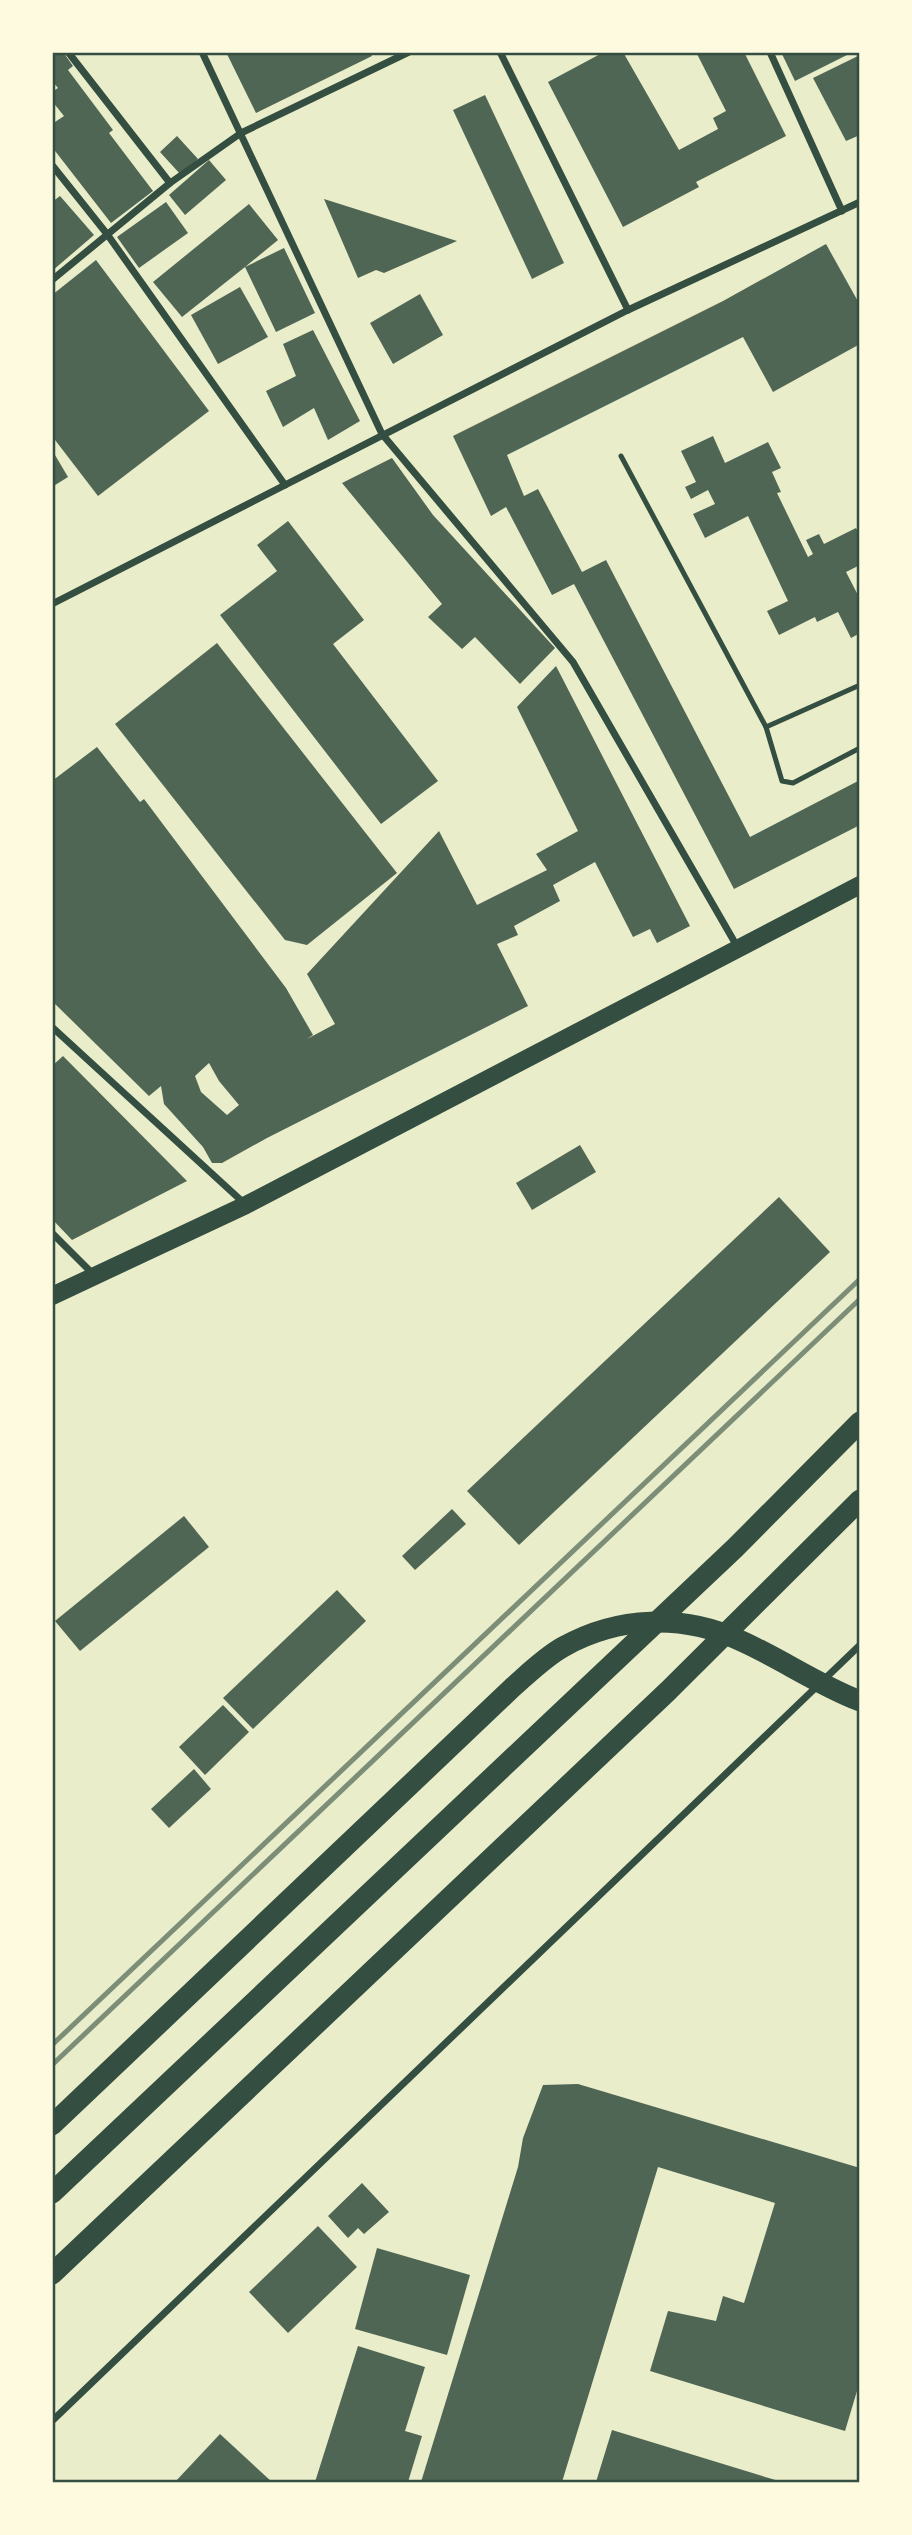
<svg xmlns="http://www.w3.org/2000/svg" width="912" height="2535" viewBox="0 0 912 2535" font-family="Spectral,serif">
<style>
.building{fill:#4f6655;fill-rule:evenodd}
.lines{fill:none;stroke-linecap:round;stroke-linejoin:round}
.service{stroke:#344e41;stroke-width:5}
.minor{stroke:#344e41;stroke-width:7}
.primary{stroke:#344e41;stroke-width:18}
.motorway{stroke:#344e41;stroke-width:21}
.rail{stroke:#7c8e77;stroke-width:5}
.neatline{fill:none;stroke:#344e41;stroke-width:2.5}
</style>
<rect width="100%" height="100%" fill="#e9edc9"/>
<!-- building -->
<g class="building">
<path d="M 52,52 L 63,52 L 73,66 L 68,70 L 113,130 L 109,133 L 153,191 L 111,223 L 52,147 L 52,124 L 64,116 L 52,101 L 52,92 L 58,88 L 52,81 Z"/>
<path d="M 226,52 L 370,52 L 372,56 L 256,113 Z"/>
<path d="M 604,52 L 623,52 L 679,150 L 718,129 L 713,118 L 726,111 L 696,52 L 744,52 L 786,136 L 696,182 L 699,187 L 623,227 L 548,82 Z"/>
<path d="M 781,52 L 853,52 L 795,81 Z"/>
<path d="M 860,55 L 860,135 L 846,141 L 813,78 Z"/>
<path d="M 485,95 L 564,263 L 532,279 L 453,110 Z"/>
<path d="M 177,136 L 198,159 L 181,175 L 160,152 Z"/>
<path d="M 209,160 L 226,180 L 185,215 L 169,195 Z"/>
<path d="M 60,196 L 94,235 L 52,271 L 52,202 Z"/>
<path d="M 324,199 L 457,241 L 384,273 L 376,270 L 358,278 Z"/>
<path d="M 166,202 L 188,233 L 139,268 L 117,237 Z"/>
<path d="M 249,204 L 278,240 L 245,267 L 284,248 L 315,313 L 276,332 L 245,267 L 182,317 L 153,282 Z"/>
<path d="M 826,244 L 860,305 L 860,344 L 773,392 L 743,337 L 507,455 L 524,496 L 538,489 L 582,572 L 606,560 L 750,837 L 860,780 L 860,825 L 734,889 L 574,584 L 552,595 L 506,507 L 491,516 L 453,436 L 723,301 Z"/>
<path d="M 96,260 L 209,411 L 98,496 L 52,436 L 52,295 Z"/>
<path d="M 240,287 L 268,337 L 218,364 L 191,315 Z"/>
<path d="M 420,294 L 443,335 L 393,364 L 370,323 Z"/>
<path d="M 313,330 L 360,421 L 328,440 L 314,408 L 283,427 L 266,391 L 296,376 L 283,344 Z"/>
<path d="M 713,436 L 725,463 L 768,442 L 781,468 L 772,472 L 781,492 L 777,493 L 808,557 L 813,554 L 806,540 L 819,534 L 824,544 L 856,528 L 860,535 L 860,565 L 846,572 L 860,599 L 860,633 L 851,638 L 838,612 L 817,622 L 815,617 L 779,635 L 767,611 L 788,601 L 748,516 L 705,538 L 693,514 L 715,504 L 708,490 L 691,499 L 685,487 L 696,482 L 681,451 Z"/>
<path d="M 55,455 L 68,477 L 52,487 L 52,457 Z"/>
<path d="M 392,458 L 433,515 L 555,648 L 520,684 L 475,637 L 462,649 L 428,617 L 442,604 L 342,483 Z"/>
<path d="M 288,521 L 364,620 L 333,644 L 438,781 L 381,824 L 220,615 L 277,571 L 257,545 Z"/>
<path d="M 217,643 L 397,873 L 307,945 L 285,940 L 115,724 Z"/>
<path d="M 556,666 L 690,926 L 657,943 L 650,929 L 633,937 L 595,862 L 553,885 L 560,901 L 514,926 L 518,935 L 497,944 L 528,1006 L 267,1138 L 222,1163 L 212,1163 L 203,1147 L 164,1104 L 161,1086 L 149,1096 L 52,1001 L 52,781 L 97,747 L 140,802 L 144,799 L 286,988 L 313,1035 L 307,1039 L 335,1024 L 307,974 L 439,831 L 477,905 L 547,870 L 536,854 L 578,831 L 517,707 ZM 209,1063 L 219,1081 L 239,1105 L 227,1115 L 201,1092 L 195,1076 Z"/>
<path d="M 63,1056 L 187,1181 L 72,1240 L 52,1219 L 52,1066 Z"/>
<path d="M 580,1145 L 596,1172 L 532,1210 L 516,1183 Z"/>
<path d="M 779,1197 L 830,1252 L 519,1545 L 467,1491 Z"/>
<path d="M 452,1509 L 466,1524 L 415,1570 L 402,1556 Z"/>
<path d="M 184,1516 L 209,1547 L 80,1651 L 55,1621 Z"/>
<path d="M 337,1590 L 366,1621 L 253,1729 L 223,1698 Z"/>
<path d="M 223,1705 L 249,1732 L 205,1775 L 179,1747 Z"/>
<path d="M 194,1769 L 211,1789 L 169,1828 L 151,1809 Z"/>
<path d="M 578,2084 L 860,2168 L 860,2381 L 845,2431 L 650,2371 L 668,2311 L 716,2321 L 723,2296 L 744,2303 L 775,2203 L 658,2167 L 562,2482 L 421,2482 L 518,2167 L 523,2138 L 543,2085 Z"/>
<path d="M 362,2183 L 389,2212 L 364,2234 L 358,2228 L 348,2238 L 328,2216 Z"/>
<path d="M 318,2226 L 357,2267 L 288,2333 L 249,2292 Z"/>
<path d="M 377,2248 L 470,2275 L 447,2355 L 355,2329 Z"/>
<path d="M 358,2346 L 425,2367 L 405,2431 L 422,2436 L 408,2482 L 315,2482 Z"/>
<path d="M 612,2430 L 782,2482 L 596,2482 Z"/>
<path d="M 220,2434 L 272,2482 L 175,2482 Z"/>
</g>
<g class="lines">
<!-- service -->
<g class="service">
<path d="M 621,456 L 766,727 L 782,781 L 793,783 L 860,748"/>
<path d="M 766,727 L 860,685"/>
</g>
<!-- minor -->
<g class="minor">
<path d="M 68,52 L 170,183"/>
<path d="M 202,52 L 382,434 L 573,662 L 738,948"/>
<path d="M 500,52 L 628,310"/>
<path d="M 770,52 L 842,211"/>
<path d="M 52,165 L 107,234 L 285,485"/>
<path d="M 52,280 L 170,183 L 241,133 L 409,52"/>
<path d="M 52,604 L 628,310 L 860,202"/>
<path d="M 52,1027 L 245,1204"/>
<path d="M 52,1233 L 94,1275"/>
<path d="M 52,2421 L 860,1645"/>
</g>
<!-- primary -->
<path class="primary" d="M 52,1296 L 246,1205 L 860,885"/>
<!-- motorway -->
<g class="motorway">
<path d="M 52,2125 L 513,1687 C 529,1673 545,1657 563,1647 C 618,1616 683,1614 739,1640 C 780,1658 818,1685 860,1701"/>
<path d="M 52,2193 L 735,1548 L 860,1422"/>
<path d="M 52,2274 L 668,1691 L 860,1500"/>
</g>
<!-- rail -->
<g class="rail">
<path d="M 52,2045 L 860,1279"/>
<path d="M 52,2065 L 860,1299"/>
</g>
</g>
<!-- border -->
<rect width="912" height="2535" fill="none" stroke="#fefae0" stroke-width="108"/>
<rect x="54" y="54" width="804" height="2427" class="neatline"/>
</svg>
